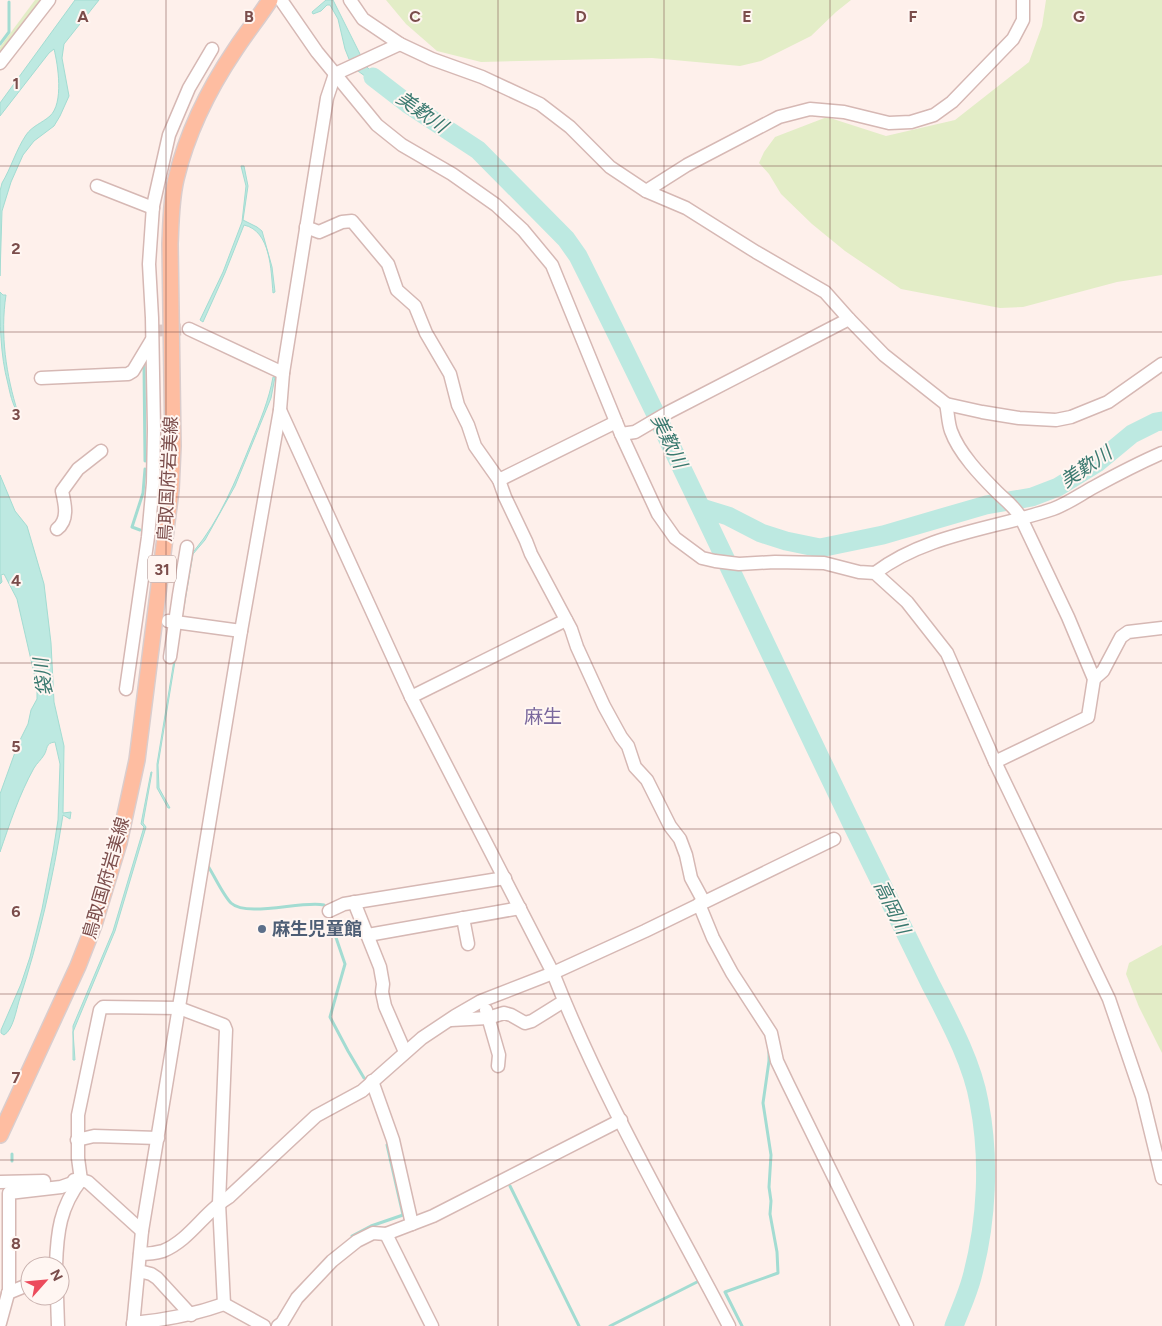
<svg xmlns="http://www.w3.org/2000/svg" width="1162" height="1326" viewBox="0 0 1162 1326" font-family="Figtree,'Noto Sans JP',sans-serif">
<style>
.green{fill:#e3edc7}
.water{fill:#bde9e1;stroke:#a3dcd2}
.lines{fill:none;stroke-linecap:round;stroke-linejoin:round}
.stream{stroke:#a3dcd2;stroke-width:3}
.river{stroke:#bde9e1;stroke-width:19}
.minor-tunnel{stroke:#ddc7c3;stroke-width:12;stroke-dasharray:12 6;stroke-linecap:butt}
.minor-casing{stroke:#d6b8b4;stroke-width:15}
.major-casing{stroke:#dacdcd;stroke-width:18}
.minor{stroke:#fff;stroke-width:12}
.major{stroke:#febda1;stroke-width:15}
.grid{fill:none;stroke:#7b4d4b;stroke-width:1;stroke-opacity:0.55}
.service-dot{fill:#5c6f8a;stroke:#fff6f2;stroke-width:2}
.labels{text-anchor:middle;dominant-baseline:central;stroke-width:4;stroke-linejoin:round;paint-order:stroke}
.shield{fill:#fff6f2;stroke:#a3807d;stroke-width:1}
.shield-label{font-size:16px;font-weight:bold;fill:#7b4d4b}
.street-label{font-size:18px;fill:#7b4d4b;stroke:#fff6f2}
.service-label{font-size:18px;font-weight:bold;fill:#4e5e75;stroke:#fff6f2;text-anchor:start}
.water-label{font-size:19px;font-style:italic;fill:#3a796f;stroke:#fff6f2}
.neighbourhood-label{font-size:19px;fill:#7a689d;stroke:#fff6f2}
.grid-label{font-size:16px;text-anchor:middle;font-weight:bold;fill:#7b4d4b;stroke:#fff6f2;stroke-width:4;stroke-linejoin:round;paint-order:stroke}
</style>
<rect width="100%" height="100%" fill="#fef0eb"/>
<!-- green -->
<g class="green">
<path d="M 35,0 L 46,0 L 0,54 L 0,47 Z"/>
<path d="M 386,0 L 851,0 L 836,12 L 811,36 L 761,61 L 740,66 L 652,58 L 481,62 L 437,51 L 406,24 Z"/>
<path d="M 1046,0 L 1162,0 L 1162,275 L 1117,282 L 1023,307 L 1000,308 L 901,289 L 845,251 L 812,224 L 781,194 L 769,174 L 759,163 L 764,152 L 775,137 L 827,117 L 886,136 L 955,120 L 1029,62 L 1042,26 Z"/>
<path d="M 1162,945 L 1162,1053 L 1139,1007 L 1126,974 L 1129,963 Z"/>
</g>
<!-- water -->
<g class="water">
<path d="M 75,0 L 99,0 L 64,44 L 62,58 L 69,96 L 60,116 L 54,126 L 34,141 L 23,155 L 11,182 L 2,211 L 0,276 L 0,191 L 2,183 C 11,168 16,150 26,135 C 32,126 42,123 50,116 C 64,103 58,65 54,49 L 49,53 L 0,116 L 0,103 Z"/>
<path d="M 326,0 L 333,0 L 366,66 L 372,72 L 395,89 L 391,95 L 358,71 L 349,59 L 345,49 L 338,19 L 330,5 L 327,5 L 321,11 L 313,14 L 312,12 Z"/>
<path d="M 241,166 L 244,166 L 248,186 L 243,220 L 257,227 L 262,231 L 272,267 L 275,292 L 273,293 C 271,271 271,231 244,225 L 225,273 L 203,322 L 200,320 L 223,272 L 242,222 L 246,186 Z"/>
<path d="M 0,292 L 3,295 L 6,295 C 0,334 6,375 18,413 C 12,404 10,393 8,384 C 0,354 0,323 0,292 Z"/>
<path d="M 273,377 L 275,377 L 271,398 L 235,486 L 205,540 L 193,554 L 182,619 L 192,548 L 194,551 C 220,520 236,480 251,443 C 260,421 269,400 273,377 Z"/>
<path d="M 0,475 L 15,511 L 27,526 L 44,584 L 51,643 L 54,702 L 64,746 L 63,813 L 71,812 L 70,819 L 63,815 C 53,879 39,940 19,1001 C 16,1011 13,1030 4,1035 L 1,1033 L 1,1030 L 21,984 L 30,957 L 42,909 L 53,852 L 58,820 L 60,764 L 55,742 C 45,743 48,749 44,755 C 41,760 37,763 34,768 C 19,795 10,823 0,852 L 0,794 L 18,744 L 28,724 L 31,710 L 37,699 L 37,686 L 17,599 L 4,574 L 1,575 L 2,582 L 0,584 Z"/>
<path d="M 176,648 L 177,649 L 158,765 L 159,788 L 170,808 L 168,808 L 157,788 L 157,764 Z"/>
<path d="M 151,772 L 152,772 L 143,823 L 146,827 L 115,931 L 75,1027 L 73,1032 L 75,1060 L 73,1060 L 73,1026 L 113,931 L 144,827 L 141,824 Z"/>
</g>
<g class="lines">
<!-- stream -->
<g class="stream">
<path d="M 0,44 L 9,32 L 9,2"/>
<path d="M 144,364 L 145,461"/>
<path d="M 140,530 L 132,527 L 143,493 L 145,469"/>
<path d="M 208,866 C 215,877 223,895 231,903 C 247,918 303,900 324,905"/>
<path d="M 330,920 L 345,964 L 330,1017 L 348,1051 L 364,1078"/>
<path d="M 12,1154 L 12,1161"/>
<path d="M 510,1186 L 579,1326"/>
<path d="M 352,1236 L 371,1226 L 403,1215 L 387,1145"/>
<path d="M 610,1326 L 697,1282"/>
<path d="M 742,1326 L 725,1292 L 778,1273 L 777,1252 L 770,1214 L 771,1201 L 769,1187 L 771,1155 L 763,1103 L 769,1061 L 769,1050"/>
</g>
<!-- river -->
<g class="river">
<path d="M 373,77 L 408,104 L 478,150 L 566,239 L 578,256 C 673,445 761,636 853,826 C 878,878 905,931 930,983 C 949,1020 972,1062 979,1102 C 990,1158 987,1221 972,1277 C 968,1293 960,1310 954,1326"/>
<path d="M 702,508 L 728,516 L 761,533 L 786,541 L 820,548 L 883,535 L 986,505 L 1032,497 L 1058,487 L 1097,463 L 1132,434 L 1156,422 L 1162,421"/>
</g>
<!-- minor-tunnel -->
<path class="minor-tunnel" d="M 151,331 L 189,329"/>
<defs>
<g id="minor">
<path d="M 281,0 L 317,52 L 377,125 L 402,145 L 452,174 L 496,205 L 523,230 L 552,265 L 621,434 L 658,514 L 675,538 L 702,558 L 715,561 L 739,564 L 775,562 L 824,563 L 859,572 L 875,573 L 907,602 L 947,653 L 995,762 L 1109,999 L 1142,1096 L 1162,1178"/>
<path d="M 350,0 L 363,19 L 400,44 L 432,59 L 482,77 L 540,104 L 570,127 L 610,167 L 646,191 L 686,208 L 756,252 L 825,292 L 849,319 L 884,355 L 946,404 L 982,412 L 1019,418 L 1056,420 L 1071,417 L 1108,402 L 1162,364"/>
<path d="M 0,63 L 49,0"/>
<path d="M 97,186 L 153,208"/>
<path d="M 646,191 L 687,165 L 779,117 L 810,109 L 844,112 L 889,123 L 911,122 L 934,115 L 952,102 L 1013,39 L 1023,20 L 1023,0"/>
<path d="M 306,227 L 319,232 L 342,222 L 352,221 L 388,264 L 397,290 L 415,306 L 426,333 L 450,374 L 458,405 L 468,425 L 475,446 L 499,480 L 505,497 L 526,541 L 531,554 L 571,629 L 577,647 L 604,706 L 621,737 L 628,746 L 635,767 L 647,780 L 670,826 L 680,839 L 686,855 L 691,878 L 704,902"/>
<path d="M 189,329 L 283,373"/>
<path d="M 41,378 L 128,374 L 133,371 L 151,341"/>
<path d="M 946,404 C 948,412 948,423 951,431 C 959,453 980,475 997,492 C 1006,501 1015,507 1021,518 L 1068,617 L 1094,679 L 1088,717 L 995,762"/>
<path d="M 280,410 L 411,697 L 553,973 C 601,1095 668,1210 729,1326"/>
<path d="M 621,434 L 635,432 L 669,412 L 849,319"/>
<path d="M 499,480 L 616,422"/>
<path d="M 57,529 C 69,520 65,504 62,491 L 78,469 L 101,451"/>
<path d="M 875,573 C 926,534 994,529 1053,509 C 1067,504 1081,494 1094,487 C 1116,475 1139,463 1162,453"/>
<path d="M 168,621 L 241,631"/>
<path d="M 170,657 L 179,595 L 187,547"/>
<path d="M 1094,679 L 1103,671 L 1121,637 L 1128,632 L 1162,628"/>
<path d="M 126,689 L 148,537 L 153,483 L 154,429 L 152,318 L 149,264 L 153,206 L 169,135 L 189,88 L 212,49"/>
<path d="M 411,697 L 566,620"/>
<path d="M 354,902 L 380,967 L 383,984 L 382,992 L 385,1006 L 405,1052"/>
<path d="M 699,904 L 713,938 L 732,973 L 771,1033 L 777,1061 L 788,1084 L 907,1326"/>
<path d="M 329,911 L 344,904 L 505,878"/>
<path d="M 463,918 L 468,944"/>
<path d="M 368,935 L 520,908"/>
<path d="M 486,1010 L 499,1055 L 498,1066"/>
<path d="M 451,1020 L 488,1018 L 504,1013 L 511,1015 L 525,1023 L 532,1021 L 564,1001"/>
<path d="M 372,1081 L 393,1140 L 412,1224"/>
<path d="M 77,1140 L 94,1136 L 158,1138"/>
<path d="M 74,1180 L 81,1180 L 88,1182 L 142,1231"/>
<path d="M 0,1182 L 44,1181"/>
<path d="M 386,1234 L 432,1326"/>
<path d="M 140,1254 C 148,1254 156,1253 163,1251 C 190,1240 205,1211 229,1197 L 316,1116 L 362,1091 L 422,1038 L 455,1016 L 481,1001 L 553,973 L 645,931 L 834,839"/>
<path d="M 56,1266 C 57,1232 60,1207 81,1180 L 78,1158 L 78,1115 L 100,1010 L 103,1007 L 179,1008 L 224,1025 L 226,1030 L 219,1203 L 224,1304"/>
<path d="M 139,1271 L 151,1274 L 157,1278 L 191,1315"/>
<path d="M 8,1293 L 30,1284"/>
<path d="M 57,1296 L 58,1326"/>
<path d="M 0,1323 L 9,1290 L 9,1193 L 61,1187 L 81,1180"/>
<path d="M 133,1323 C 166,1320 193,1315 224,1304 L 264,1326"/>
<path d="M 133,1326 L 142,1231 L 241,631 L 280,410 L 283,373 L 327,98 L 335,74 L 400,44"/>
<path d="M 278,1326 L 282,1323 L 297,1298 L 332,1261 L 357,1241 L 373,1233 L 386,1234 L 433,1216 L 621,1120"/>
</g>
<path id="major" d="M 0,1135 L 78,966 L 94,925 L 119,843 L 137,760 L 171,490 L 173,446 L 170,244 C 171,222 171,200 176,179 C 187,133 208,90 235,50 C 246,33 259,17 270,0"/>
</defs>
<!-- minor casing -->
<use href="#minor" class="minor-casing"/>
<!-- major casing -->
<use href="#major" class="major-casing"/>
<!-- minor -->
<use href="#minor" class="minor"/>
<!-- major -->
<use href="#major" class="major"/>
</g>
<!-- grid -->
<path class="grid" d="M 166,0 L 166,1326M 332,0 L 332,1326M 498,0 L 498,1326M 664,0 L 664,1326M 830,0 L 830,1326M 996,0 L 996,1326M 0,166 L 1162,166M 0,332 L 1162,332M 0,497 L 1162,497M 0,663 L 1162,663M 0,829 L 1162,829M 0,994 L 1162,994M 0,1160 L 1162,1160"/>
<!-- markers -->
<circle class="service-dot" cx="262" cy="929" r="5"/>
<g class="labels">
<!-- shield labels -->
<rect class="shield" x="148" y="555.5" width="28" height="27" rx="4"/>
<g class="shield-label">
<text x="162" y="569">31</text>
</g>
<!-- street labels -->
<g class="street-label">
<text transform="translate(168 479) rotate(-87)">鳥取国府岩美線</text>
<text transform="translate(106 878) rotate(-74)">鳥取国府岩美線</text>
</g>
<!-- service labels -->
<g class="service-label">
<text x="272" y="929">麻生児童館</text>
</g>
<!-- water labels -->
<g class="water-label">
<text transform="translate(422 112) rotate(35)">美歎川</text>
<text transform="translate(669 441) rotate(64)">美歎川</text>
<text transform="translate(1086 467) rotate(-34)">美歎川</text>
<text transform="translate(43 677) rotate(-97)">袋川</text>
<text transform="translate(892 907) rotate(64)">高岡川</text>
</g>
<!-- neighbourhood labels -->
<g class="neighbourhood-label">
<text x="543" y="716">麻生</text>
</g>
</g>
<g class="grid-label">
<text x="83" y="22">A</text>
<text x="249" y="22">B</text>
<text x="415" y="22">C</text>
<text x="581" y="22">D</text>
<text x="747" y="22">E</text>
<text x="913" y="22">F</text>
<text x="1079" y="22">G</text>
<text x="16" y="89">1</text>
<text x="16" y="254">2</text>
<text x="16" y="420">3</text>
<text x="16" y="586">4</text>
<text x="16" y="752">5</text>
<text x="16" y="917">6</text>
<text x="16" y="1083">7</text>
<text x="16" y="1249">8</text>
</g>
<!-- north arrow -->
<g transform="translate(45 1281) rotate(63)"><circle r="24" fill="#fff6f2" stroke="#cab2af"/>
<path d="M0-4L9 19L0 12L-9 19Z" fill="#ec4b5c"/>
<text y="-8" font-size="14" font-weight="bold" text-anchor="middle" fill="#7b4d4b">N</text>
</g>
</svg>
